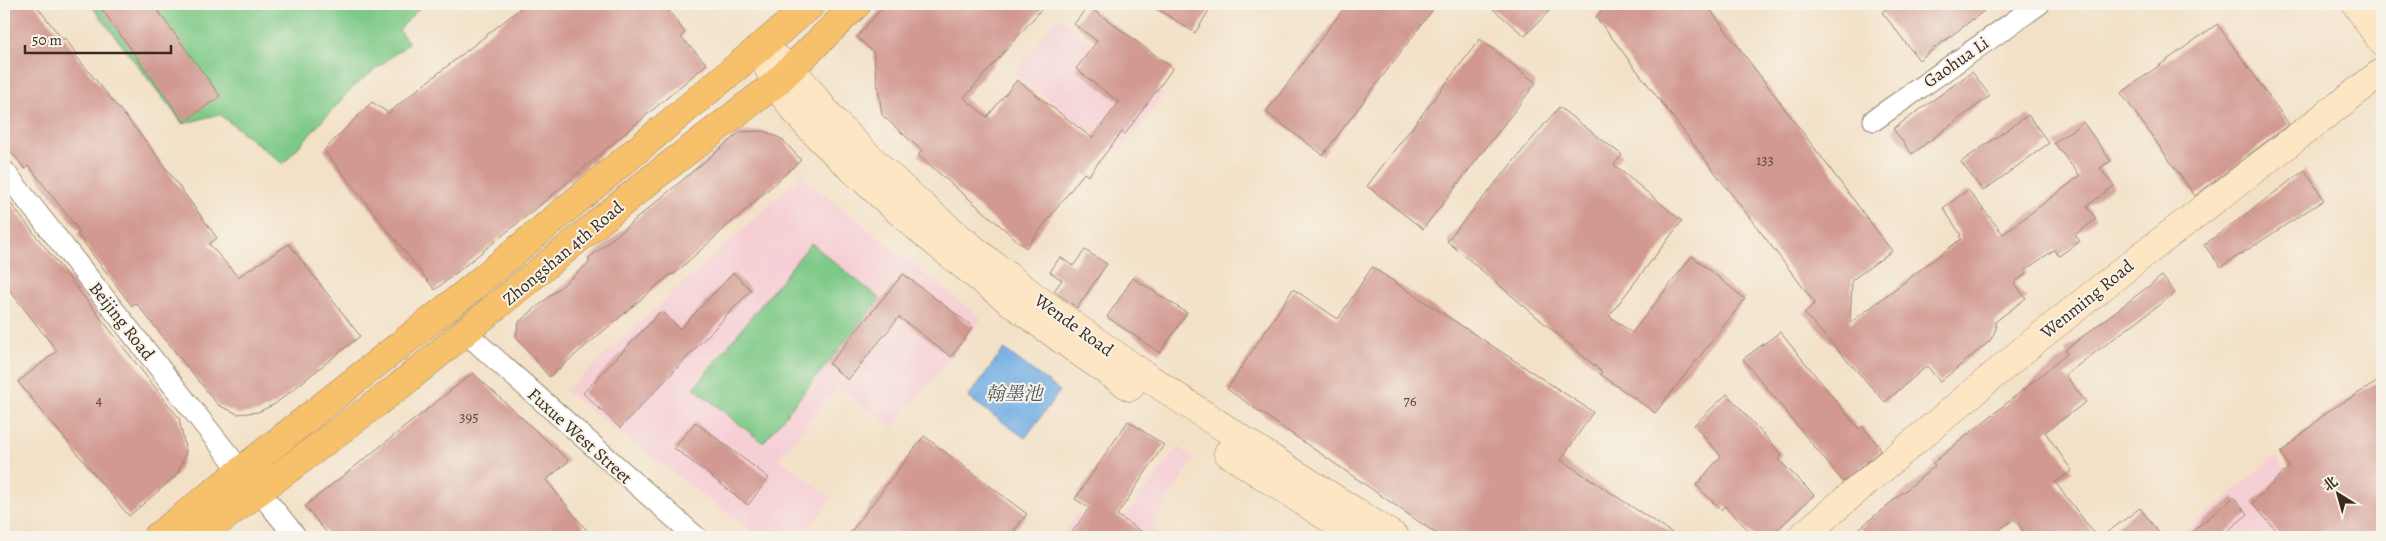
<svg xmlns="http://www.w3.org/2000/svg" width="2386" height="541" viewBox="0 0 2386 541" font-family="Alegreya,'Noto Serif SC',serif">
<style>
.built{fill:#f6cfd5}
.green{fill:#7dc987;stroke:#5c7a52}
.water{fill:#73aee4;stroke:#576c81}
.building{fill:#d19991}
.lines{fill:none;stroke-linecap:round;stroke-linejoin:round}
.street-casing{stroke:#978672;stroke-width:23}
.secondary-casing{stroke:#978672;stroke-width:29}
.primary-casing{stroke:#978672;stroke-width:29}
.street{stroke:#fff;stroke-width:21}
.secondary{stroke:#fce6c4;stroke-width:28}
.primary{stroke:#f7c06b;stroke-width:28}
.labels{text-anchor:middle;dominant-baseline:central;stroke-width:4;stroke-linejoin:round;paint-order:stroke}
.number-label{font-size:15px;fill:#60463b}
.street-label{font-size:18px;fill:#3b2a1e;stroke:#f7f3e8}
.water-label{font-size:19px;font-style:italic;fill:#4f5863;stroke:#f7f3e8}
</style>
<rect width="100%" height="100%" fill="#f7f3e8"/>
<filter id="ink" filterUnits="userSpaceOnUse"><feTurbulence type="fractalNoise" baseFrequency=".02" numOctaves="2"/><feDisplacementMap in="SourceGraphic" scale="10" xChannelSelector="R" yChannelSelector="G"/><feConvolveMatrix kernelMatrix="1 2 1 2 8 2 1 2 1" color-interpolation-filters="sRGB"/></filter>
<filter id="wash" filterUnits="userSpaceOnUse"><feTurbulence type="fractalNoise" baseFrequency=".0096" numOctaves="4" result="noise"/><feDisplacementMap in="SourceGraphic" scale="20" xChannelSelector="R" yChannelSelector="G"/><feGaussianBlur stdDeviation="1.12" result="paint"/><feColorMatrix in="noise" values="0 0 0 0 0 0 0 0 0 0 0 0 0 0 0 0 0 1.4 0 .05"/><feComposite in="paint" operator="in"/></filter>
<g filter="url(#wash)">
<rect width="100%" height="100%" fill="#f3e1c7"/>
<!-- built -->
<g class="built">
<path d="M 1057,17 L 1164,95 L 1119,154 L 1013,73 Z"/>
<path d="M 801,176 L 982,319 L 893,428 L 838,387 L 779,459 L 832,499 L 802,537 L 759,537 L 565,391 Z"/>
<path d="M 1178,447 L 1194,458 L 1151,527 L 1163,537 L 1061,537 L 1078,513 L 1112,533 Z"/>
<path d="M 2276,456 L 2326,537 L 2178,537 Z"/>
</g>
<!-- green -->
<g class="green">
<path d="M 90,4 L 423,4 L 399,30 L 409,43 L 353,87 L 283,164 L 219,114 L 183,124 Z"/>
<path d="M 811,243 L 880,299 L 763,443 L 694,388 Z"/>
</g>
<!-- water -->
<path class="water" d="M 1004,349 L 1060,391 L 1025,438 L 968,397 Z"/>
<g id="blocks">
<!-- building -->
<g class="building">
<path d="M 4,4 L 35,4 L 63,40 L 65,38 L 77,55 L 76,56 L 148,144 L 217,238 L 209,244 L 238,277 L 289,244 L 360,336 L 275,404 L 258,412 L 238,414 L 218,405 L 136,303 L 132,306 L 77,234 L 80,232 L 29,166 L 25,169 L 4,144 Z"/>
<path d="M 98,4 L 153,4 L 220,96 L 184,122 Z"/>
<path d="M 526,4 L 664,4 L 685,33 L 681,37 L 707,64 L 551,196 L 435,290 L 324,150 L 372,102 L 388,113 Z"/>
<path d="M 885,4 L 1046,4 L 964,98 L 987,117 L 1017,80 L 1092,138 L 1119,102 L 1076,69 L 1097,41 L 1074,24 L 1088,6 L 1173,68 L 1125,134 L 1122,132 L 1088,176 L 1084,173 L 1026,248 L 918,155 L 922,151 L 882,115 L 873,52 L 857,37 Z"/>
<path d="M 1150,4 L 1213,4 L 1195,33 Z"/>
<path d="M 1347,4 L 1437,4 L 1323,155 L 1266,112 Z"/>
<path d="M 1487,4 L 1556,4 L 1525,36 Z"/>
<path d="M 1607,4 L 1706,4 L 1892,251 L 1852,280 L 1850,323 L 1961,239 L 1959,236 L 1961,235 L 1943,208 L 1968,190 L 2003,234 L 2080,176 L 2054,143 L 2083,122 L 2111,161 L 2100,168 L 2114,186 L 2087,206 L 2096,219 L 2075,235 L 2080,241 L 2059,256 L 2054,250 L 2025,270 L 2027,273 L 2014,283 L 2026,298 L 1995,322 L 1996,329 L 1990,341 L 1940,382 L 1927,366 L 1885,402 L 1804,313 L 1815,303 L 1596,17 Z"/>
<path d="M 1893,4 L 1993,4 L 1919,60 L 1882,12 Z"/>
<path d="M 2217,24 L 2289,124 L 2195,196 L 2121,93 Z"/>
<path d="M 1480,39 L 1536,83 L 1423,229 L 1367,186 Z"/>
<path d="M 1972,72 L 1990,96 L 1912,154 L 1893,129 Z"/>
<path d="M 1559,107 L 1622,155 L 1614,165 L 1682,221 L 1609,316 L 1632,333 L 1692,256 L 1745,299 L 1655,413 L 1600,374 L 1602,372 L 1447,241 Z"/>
<path d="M 2028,115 L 2049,143 L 1983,191 L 1961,162 Z"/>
<path d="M 764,131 L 782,139 L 801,160 L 673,275 L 671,274 L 549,377 L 516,336 L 519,322 L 590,262 L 588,259 L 740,132 Z"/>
<path d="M 2305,170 L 2324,200 L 2221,267 L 2204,245 Z"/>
<path d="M 4,195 L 179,418 L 186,452 L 177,475 L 129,516 L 18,382 L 57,351 L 4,283 Z"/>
<path d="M 1085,250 L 1107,264 L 1077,308 L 1054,291 L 1062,280 L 1050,272 L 1060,257 L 1073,266 Z"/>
<path d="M 1372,267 L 1593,412 L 1561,460 L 1678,537 L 1441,537 L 1227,389 L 1293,289 L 1338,319 Z"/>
<path d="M 733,273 L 751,290 L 620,428 L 583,393 L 661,311 L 680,329 Z"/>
<path d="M 903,274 L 973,327 L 951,357 L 899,317 L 848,380 L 829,364 Z"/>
<path d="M 2162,276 L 2175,293 L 2065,375 L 2086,402 L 2045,432 L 2072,471 L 2055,482 L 2097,537 L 2028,537 L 2014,519 L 1990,537 L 1867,537 L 1860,528 L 1935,466 L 1933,463 L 2067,354 L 2065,350 Z"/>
<path d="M 1133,278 L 1187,313 L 1160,353 L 1107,317 Z"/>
<path d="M 1780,332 L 1859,429 L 1862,426 L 1879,446 L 1880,451 L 1843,482 L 1743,359 Z"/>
<path d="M 473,373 L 569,461 L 546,480 L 592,537 L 330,537 L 305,506 Z"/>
<path d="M 2382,379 L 2382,537 L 2282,537 L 2252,503 L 2289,467 L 2281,453 L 2327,412 Z"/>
<path d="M 1727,394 L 1782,455 L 1778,459 L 1814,495 L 1770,537 L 1755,537 L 1725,506 L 1721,510 L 1696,485 L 1721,456 L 1694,425 Z"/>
<path d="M 1128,421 L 1164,445 L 1117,515 L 1149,537 L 1069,537 L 1089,508 L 1075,499 Z"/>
<path d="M 695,422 L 769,478 L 748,505 L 674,448 Z"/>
<path d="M 924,436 L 1027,514 L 1009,537 L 847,537 Z"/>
<path d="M 2234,497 L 2248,514 L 2220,537 L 2185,537 Z"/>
<path d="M 2140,508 L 2162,537 L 2101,537 Z"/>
</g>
</g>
</g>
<g filter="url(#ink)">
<use href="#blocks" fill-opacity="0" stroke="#978672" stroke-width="1"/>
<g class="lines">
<defs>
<g id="street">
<path d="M 1874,120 L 2039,4"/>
<path d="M 4,171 L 240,470"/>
<path d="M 466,333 L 696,537"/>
<path d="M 259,491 L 296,537"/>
</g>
<g id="secondary">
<path d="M 2356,4 L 2382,42"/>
<path d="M 760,47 C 770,54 781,60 790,69 C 809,87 823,111 842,130 C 881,170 922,207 965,242 C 1099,352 1249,444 1395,537"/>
<path d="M 766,63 C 785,109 826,145 862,178 C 945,256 1036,323 1130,387"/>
<path d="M 1228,453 L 1358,537"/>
<path d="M 1801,537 L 2026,348 L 2131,264 L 2382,72"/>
</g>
<g id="primary">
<path d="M 157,537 L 462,296 L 812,4"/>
<path d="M 198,537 L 398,387 L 650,180 L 775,84 L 857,4"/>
</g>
</defs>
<!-- street casing -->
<use href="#street" class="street-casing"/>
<!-- secondary casing -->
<use href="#secondary" class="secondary-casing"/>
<!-- primary casing -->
<use href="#primary" class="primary-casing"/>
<!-- street -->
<use href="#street" class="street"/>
<!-- secondary -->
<use href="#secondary" class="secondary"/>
<!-- primary -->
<use href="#primary" class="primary"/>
</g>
</g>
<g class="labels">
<!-- number labels -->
<g class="number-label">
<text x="1765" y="160">133</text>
<text x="99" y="400">4</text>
<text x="1410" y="401">76</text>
<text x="469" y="417">395</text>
</g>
<!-- street labels -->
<g class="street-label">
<text transform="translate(1956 62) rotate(-35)">Gaohua Li</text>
<text transform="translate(563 253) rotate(-40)">Zhongshan 4th Road</text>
<text transform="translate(2087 299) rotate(-39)">Wenming Road</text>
<text transform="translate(122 321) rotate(52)">Beijing Road</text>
<text transform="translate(1074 325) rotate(36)">Wende Road</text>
<text transform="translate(580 436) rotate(42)">Fuxue West Street</text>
</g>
<!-- water labels -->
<g class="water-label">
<text x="1014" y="394">翰墨池</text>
</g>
</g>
<!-- margin -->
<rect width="2386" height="541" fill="none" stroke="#f7f3e8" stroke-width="20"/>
<!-- north arrow -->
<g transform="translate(2338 494) rotate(323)" stroke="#f7f3e8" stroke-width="4" paint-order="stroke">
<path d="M0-4L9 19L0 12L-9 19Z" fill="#3b2a1e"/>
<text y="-8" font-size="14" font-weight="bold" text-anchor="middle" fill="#3b2a1e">北</text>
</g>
<!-- scale -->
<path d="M25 45v8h146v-8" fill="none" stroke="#3b2a1e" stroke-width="2.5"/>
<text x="32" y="45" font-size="15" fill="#3b2a1e" stroke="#f7f3e8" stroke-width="4" paint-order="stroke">50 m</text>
</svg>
